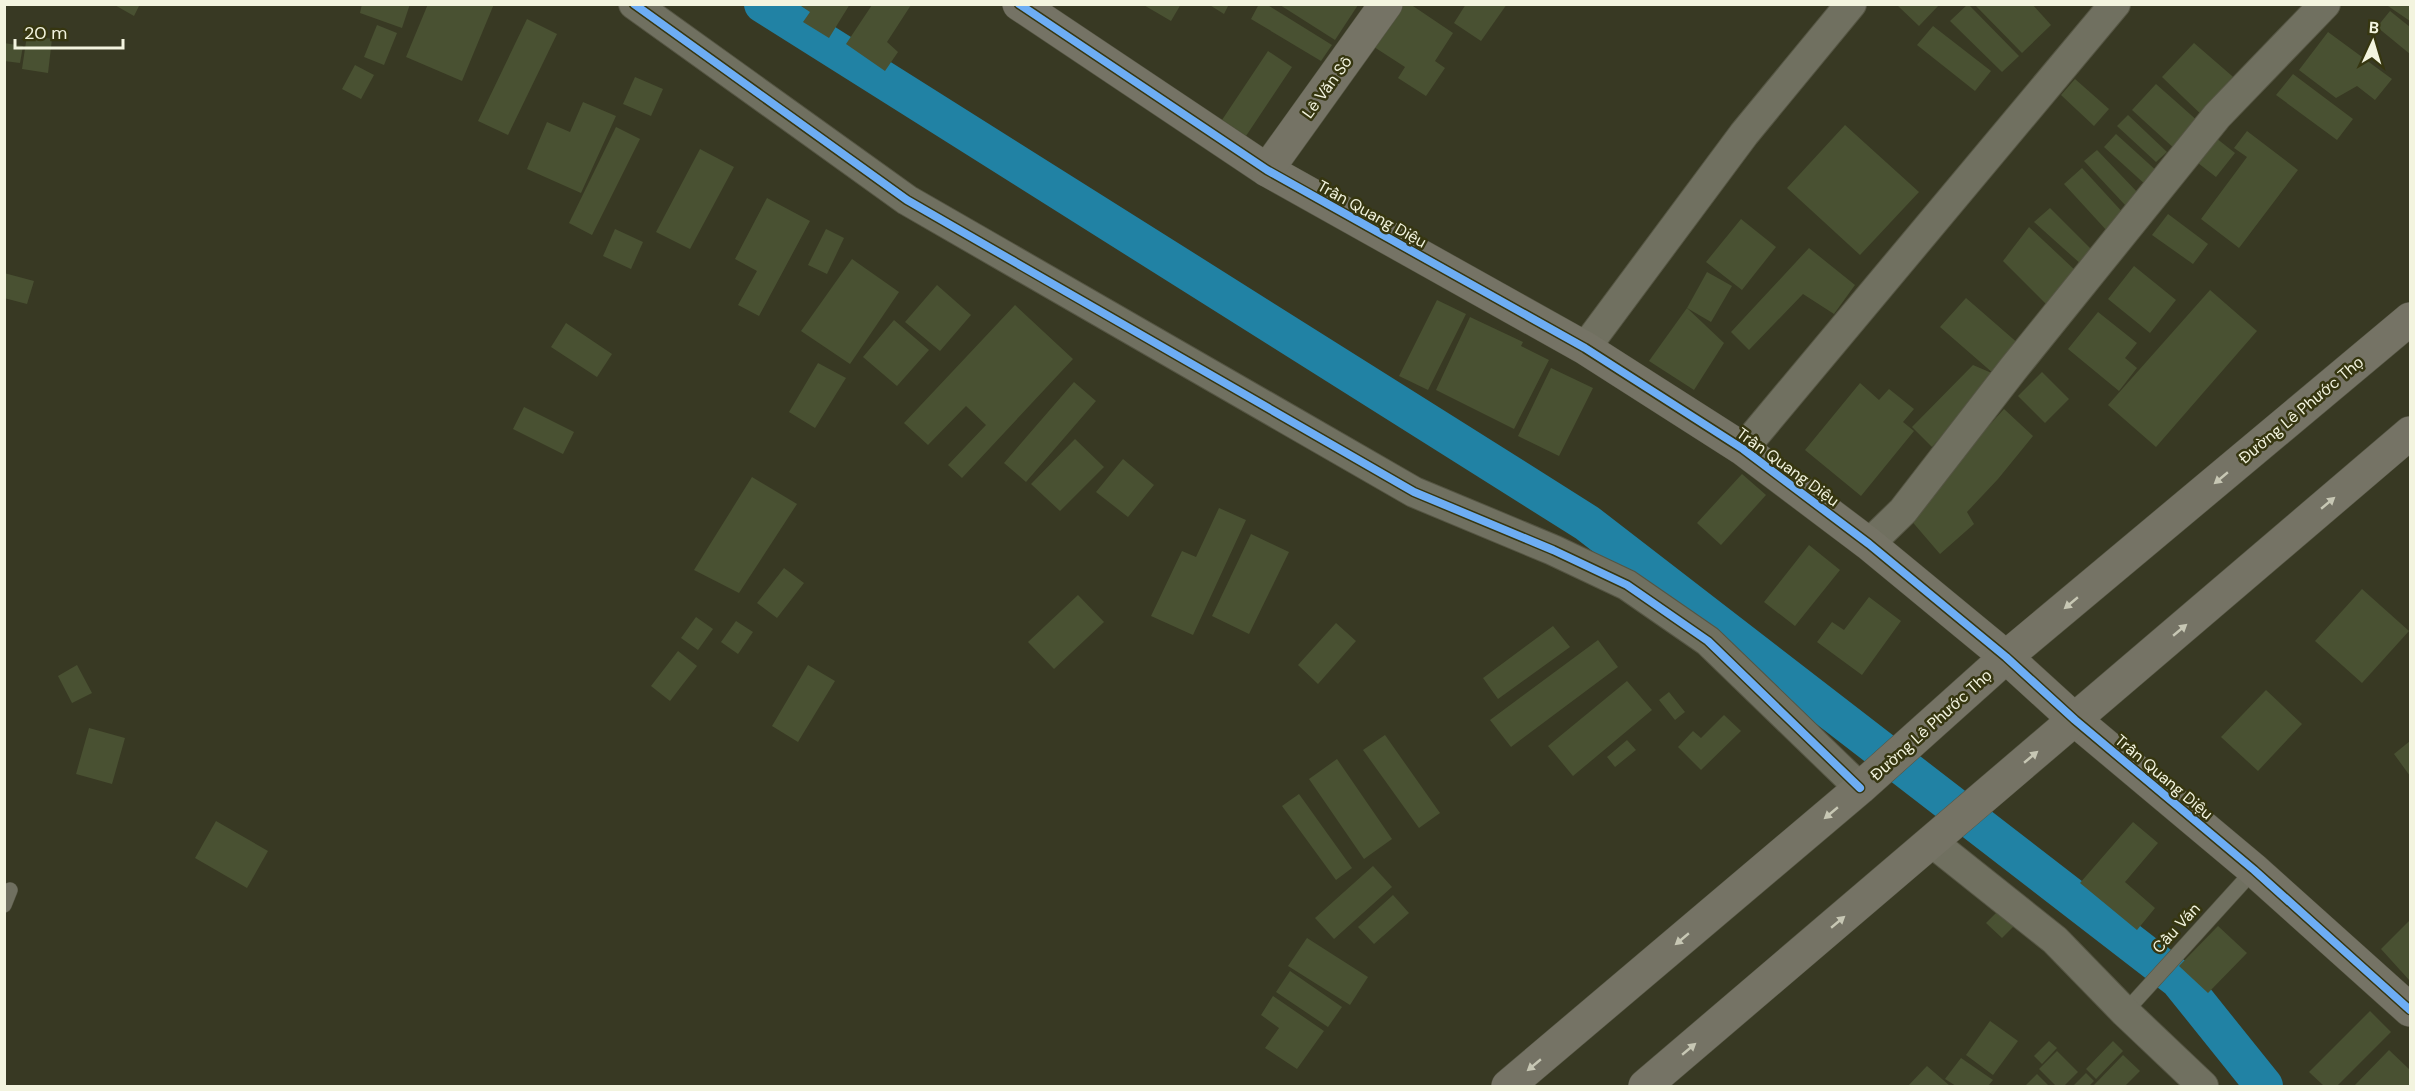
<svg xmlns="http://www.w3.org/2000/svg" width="2415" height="1091" viewBox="0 0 2415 1091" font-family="'DM Sans',sans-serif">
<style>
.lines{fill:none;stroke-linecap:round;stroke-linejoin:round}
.canal{stroke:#2182a4;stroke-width:38}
.building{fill:#495132}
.lane-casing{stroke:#555543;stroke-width:16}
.street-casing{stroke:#555543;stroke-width:32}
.secondary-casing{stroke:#555543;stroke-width:34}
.lane{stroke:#707060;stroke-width:15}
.street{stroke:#707060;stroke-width:30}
.secondary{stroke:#757365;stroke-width:33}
.cycleway-casing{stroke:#363610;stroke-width:11}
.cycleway{stroke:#6dadf4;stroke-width:8}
.oneway{fill:#c7c7b4}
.labels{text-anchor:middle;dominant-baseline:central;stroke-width:5;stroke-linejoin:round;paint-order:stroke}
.street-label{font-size:16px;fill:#f3f4df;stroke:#363610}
</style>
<rect width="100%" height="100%" fill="#383923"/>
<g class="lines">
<!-- canal -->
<path class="canal" d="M 763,4 L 1587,523 L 2179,980 L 2264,1086"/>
</g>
<!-- building -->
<g class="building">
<path d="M 113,4 L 140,4 L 134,16 Z"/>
<path d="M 362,4 L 410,4 L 402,28 L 360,13 Z"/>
<path d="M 428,4 L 494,4 L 462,81 L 406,57 Z"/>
<path d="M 798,4 L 850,4 L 829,38 L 803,22 L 810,12 Z"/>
<path d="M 1142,4 L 1181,4 L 1171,21 Z"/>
<path d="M 1208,4 L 1229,4 L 1224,14 Z"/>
<path d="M 1259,4 L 1266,4 L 1332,45 L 1321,61 L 1251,19 Z"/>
<path d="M 1399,4 L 1410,4 L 1453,33 L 1435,61 L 1445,68 L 1426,96 L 1398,78 L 1405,67 L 1371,45 Z"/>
<path d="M 1466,4 L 1507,4 L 1481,41 L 1454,23 Z"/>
<path d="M 1968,4 L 2019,56 L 2002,72 L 1950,21 Z"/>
<path d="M 1974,4 L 2032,4 L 2051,25 L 2022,53 Z"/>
<path d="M 2385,4 L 2410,4 L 2410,21 Z"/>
<path d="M 872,5 L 911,5 L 887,42 L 898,52 L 885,71 L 846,44 Z"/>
<path d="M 1280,5 L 1358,5 L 1335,40 Z"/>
<path d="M 1897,5 L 1939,5 L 1919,26 Z"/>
<path d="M 2390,11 L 2410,27 L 2410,54 L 2377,27 Z"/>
<path d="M 527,19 L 557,34 L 508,135 L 478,121 Z"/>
<path d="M 377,25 L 397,33 L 384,65 L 364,57 Z"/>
<path d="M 1933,26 L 1991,71 L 1975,91 L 1917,45 Z"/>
<path d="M 2328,32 L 2392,79 L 2375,100 L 2357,86 L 2336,98 L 2299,70 Z"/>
<path d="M 27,35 L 52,39 L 48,73 L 22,69 Z"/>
<path d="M 4,43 L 23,46 L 20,63 L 4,61 Z"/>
<path d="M 2194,43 L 2239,82 L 2205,118 L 2162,77 Z"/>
<path d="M 1268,51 L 1292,67 L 1246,136 L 1222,120 Z"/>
<path d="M 355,65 L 374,75 L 361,99 L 342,89 Z"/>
<path d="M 2293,74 L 2353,119 L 2337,140 L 2276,95 Z"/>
<path d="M 635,77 L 663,89 L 651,116 L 623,104 Z"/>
<path d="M 2075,79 L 2109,109 L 2094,126 L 2061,95 Z"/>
<path d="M 2156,84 L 2200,123 L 2176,150 L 2132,110 Z"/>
<path d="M 583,102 L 616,116 L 581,193 L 527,169 L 547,122 L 570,132 Z"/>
<path d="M 2128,115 L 2167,152 L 2156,162 L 2117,126 Z"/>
<path d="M 1845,125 L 1919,192 L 1860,255 L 1787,188 Z"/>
<path d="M 616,127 L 640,139 L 592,235 L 569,223 Z"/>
<path d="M 2247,131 L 2298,170 L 2239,248 L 2201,219 L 2247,157 L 2234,148 Z"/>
<path d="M 2116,134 L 2159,173 L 2147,186 L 2104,147 Z"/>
<path d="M 2216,138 L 2235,153 L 2216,177 L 2198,163 Z"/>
<path d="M 700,149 L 734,167 L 690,249 L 656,232 Z"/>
<path d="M 2097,150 L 2139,194 L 2126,206 L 2084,161 Z"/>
<path d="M 2082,168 L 2125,215 L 2108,232 L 2064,184 Z"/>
<path d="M 767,198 L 810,221 L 759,316 L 738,305 L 757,271 L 735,259 Z"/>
<path d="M 2050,208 L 2095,253 L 2082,265 L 2034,222 Z"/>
<path d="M 2168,214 L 2208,244 L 2193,264 L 2152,235 Z"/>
<path d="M 1741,219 L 1776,247 L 1742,290 L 1706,262 Z"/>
<path d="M 2029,227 L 2077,272 L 2047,305 L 2003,261 Z"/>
<path d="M 615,229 L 643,242 L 631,269 L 603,256 Z"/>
<path d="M 826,229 L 844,238 L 827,274 L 808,265 Z"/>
<path d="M 1809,248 L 1855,285 L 1834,314 L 1803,294 L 1749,350 L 1731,332 Z"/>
<path d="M 852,259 L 899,292 L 850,364 L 801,331 Z"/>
<path d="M 2134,266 L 2176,300 L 2150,333 L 2108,299 Z"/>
<path d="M 1707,272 L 1732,286 L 1711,322 L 1687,308 Z"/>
<path d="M 4,273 L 34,281 L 27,304 L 4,298 Z"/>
<path d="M 937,285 L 971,315 L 940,351 L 905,322 Z"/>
<path d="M 2210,290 L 2257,331 L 2156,447 L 2108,405 Z"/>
<path d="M 1966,298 L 2020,345 L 1932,447 L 1912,427 L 1973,365 L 1994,374 L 1940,327 Z"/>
<path d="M 1437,300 L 1466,314 L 1428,390 L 1399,376 Z"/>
<path d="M 1015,305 L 1073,359 L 962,478 L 948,465 L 986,425 L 966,406 L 928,445 L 904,423 Z"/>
<path d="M 1687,308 L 1724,343 L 1694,390 L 1649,361 Z"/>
<path d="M 2098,312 L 2137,343 L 2125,358 L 2137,368 L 2119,391 L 2068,349 Z"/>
<path d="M 1470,317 L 1523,342 L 1521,346 L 1549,360 L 1514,429 L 1436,390 Z"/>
<path d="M 894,320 L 929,350 L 897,386 L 863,357 Z"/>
<path d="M 566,323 L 612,354 L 597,377 L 551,347 Z"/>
<path d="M 818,363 L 846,378 L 815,428 L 789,412 Z"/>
<path d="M 1551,368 L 1593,388 L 1559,456 L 1518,436 Z"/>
<path d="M 2042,372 L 2069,399 L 2045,423 L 2018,396 Z"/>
<path d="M 1074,382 L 1096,401 L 1026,482 L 1004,463 Z"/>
<path d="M 1860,383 L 1879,400 L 1889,389 L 1914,409 L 1903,422 L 1914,431 L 1861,496 L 1805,450 Z"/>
<path d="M 524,407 L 574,432 L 563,454 L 513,429 Z"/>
<path d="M 2004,409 L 2033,436 L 1998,479 L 1967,512 L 1974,524 L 1940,554 L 1903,511 L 1966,451 Z"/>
<path d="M 1075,439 L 1104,467 L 1060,511 L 1031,484 Z"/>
<path d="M 1123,459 L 1154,485 L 1128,517 L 1096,492 Z"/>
<path d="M 1742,474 L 1766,495 L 1721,545 L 1697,523 Z"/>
<path d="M 752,477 L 797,504 L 739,593 L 694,570 Z"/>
<path d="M 1219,508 L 1246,520 L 1193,635 L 1151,616 L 1182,551 L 1196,557 Z"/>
<path d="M 1251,534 L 1289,552 L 1249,634 L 1212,616 Z"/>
<path d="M 1809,545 L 1840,570 L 1795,626 L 1764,602 Z"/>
<path d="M 784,568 L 804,583 L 777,618 L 757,603 Z"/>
<path d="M 2362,589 L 2409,631 L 2362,683 L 2315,641 Z"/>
<path d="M 1078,595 L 1104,622 L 1054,669 L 1028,642 Z"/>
<path d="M 1869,597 L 1901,621 L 1862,675 L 1817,642 L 1832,622 L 1844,630 Z"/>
<path d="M 696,617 L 713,629 L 698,650 L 681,638 Z"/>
<path d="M 736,621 L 753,632 L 738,654 L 721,642 Z"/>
<path d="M 1336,623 L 1356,641 L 1318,684 L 1298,665 Z"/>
<path d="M 1553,626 L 1570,647 L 1498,699 L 1483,678 Z"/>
<path d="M 1598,640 L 1618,667 L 1511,747 L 1490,720 Z"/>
<path d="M 678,651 L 697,666 L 670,701 L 651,686 Z"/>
<path d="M 77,665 L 92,693 L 72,703 L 58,676 Z"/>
<path d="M 808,665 L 835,681 L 798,742 L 772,726 Z"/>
<path d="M 1627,681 L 1652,710 L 1573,776 L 1548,746 Z"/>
<path d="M 2266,690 L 2302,724 L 2258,771 L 2221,737 Z"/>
<path d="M 1669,692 L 1685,712 L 1675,720 L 1659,700 Z"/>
<path d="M 1724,715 L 1741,731 L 1701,770 L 1678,747 L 1693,731 L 1701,738 Z"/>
<path d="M 89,728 L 125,738 L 112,784 L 76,774 Z"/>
<path d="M 1385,735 L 1440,813 L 1419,828 L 1363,750 Z"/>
<path d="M 1627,740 L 1636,750 L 1615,767 L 1607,757 Z"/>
<path d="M 2410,741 L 2410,776 L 2394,754 Z"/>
<path d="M 1337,759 L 1392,839 L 1364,859 L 1309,779 Z"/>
<path d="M 1299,794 L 1352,868 L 1336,880 L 1282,806 Z"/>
<path d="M 216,821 L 268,851 L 247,888 L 195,858 Z"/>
<path d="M 2133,822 L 2158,843 L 2125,882 L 2155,908 L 2137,930 L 2080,883 Z"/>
<path d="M 1373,866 L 1392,887 L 1334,939 L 1315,918 Z"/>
<path d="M 1393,895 L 1409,913 L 1374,944 L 1358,927 Z"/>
<path d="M 2001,908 L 2017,923 L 2002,938 L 1986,923 Z"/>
<path d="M 2410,920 L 2410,981 L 2381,949 Z"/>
<path d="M 2218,926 L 2247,953 L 2208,993 L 2179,966 Z"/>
<path d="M 1307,938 L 1368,977 L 1350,1005 L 1288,966 Z"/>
<path d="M 1290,971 L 1342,1007 L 1328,1027 L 1276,992 Z"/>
<path d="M 1273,996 L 1324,1031 L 1297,1069 L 1265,1048 L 1279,1028 L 1261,1015 Z"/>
<path d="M 2370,1011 L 2391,1032 L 2337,1086 L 2324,1086 L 2309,1072 Z"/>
<path d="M 1990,1021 L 2018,1041 L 1993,1075 L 1966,1055 Z"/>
<path d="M 2049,1041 L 2057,1048 L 2042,1064 L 2034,1056 Z"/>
<path d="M 2113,1041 L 2123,1051 L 2096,1079 L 2086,1069 Z"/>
<path d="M 2389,1050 L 2410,1070 L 2410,1086 L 2354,1086 Z"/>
<path d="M 2057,1051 L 2078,1072 L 2064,1086 L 2056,1086 L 2039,1069 Z"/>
<path d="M 2123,1055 L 2140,1071 L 2125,1086 L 2093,1086 Z"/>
<path d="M 1961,1058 L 1993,1080 L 1988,1086 L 1956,1086 L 1945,1079 Z"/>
<path d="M 1927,1066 L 1950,1086 L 1908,1086 Z"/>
<path d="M 2086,1073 L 2094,1081 L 2089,1086 L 2073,1086 Z"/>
<path d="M 2037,1074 L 2049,1086 L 2025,1086 Z"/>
</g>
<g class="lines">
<defs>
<g id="lane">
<path d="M 4,905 L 10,890"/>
<path d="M 2125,1012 L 2254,870"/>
</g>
<g id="street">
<path d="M 634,4 L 907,200 L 1414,492 L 1553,550 L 1627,585 L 1708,641 L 1860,788"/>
<path d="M 1585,348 L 1744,134 L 1851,4"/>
<path d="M 1743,449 L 2115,4"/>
<path d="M 1869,544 L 1903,511 L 2013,369 L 2217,116 L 2325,4"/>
<path d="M 1932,842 L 2055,940 L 2125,1012 L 2203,1086"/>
</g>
<g id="secondary">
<path d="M 1019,4 L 1267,170 L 1585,348 L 1743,449 L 1869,544 L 2006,657 L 2075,720 L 2254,870 L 2410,1010"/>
<path d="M 1267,170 L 1386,4"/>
<path d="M 1508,1086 L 1860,788 L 2006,657 L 2410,319"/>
<path d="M 1645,1086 L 2410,433"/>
</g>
</defs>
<!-- lane casing -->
<use href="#lane" class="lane-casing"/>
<!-- street casing -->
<use href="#street" class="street-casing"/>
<!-- secondary casing -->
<use href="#secondary" class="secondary-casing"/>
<!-- lane -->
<use href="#lane" class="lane"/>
<!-- street -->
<use href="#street" class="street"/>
<!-- secondary -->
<use href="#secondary" class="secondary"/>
<defs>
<g id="cycleway">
<path d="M 634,4 L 907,200 L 1414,492 L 1553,550 L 1627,585 L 1708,641 L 1860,788"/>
<path d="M 1019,4 L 1267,170 L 1585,348 L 1743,449 L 1869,544 L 2006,657 L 2075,720 L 2254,870 L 2410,1010"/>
</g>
</defs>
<!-- cycleway casing -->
<use href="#cycleway" class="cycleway-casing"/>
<!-- cycleway -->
<use href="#cycleway" class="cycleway"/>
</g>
<!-- one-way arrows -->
<defs><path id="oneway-solid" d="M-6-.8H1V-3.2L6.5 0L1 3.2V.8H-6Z" transform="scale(1.5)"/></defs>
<g class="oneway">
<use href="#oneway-solid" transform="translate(2221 478) rotate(140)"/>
<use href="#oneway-solid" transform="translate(2328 503) rotate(-40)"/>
<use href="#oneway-solid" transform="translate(2071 603) rotate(140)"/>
<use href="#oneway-solid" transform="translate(2180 630) rotate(-40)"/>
<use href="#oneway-solid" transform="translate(2031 757) rotate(-40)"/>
<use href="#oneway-solid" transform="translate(1831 813) rotate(140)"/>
<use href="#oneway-solid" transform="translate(1838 922) rotate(-40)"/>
<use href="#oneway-solid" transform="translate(1682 939) rotate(140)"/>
<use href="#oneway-solid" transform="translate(1689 1049) rotate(-40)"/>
<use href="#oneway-solid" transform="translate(1534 1065) rotate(140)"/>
</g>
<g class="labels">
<!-- street labels -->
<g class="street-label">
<text transform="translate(1327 87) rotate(-54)">Lê Văn Sô</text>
<text transform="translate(1372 214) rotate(29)">Trần Quang Diệu</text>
<text transform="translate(2301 410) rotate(-40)">Đường Lê Phước Thọ</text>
<text transform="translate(1788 467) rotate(36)">Trần Quang Diệu</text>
<text transform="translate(1931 725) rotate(-42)">Đường Lê Phước Thọ</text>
<text transform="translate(2164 777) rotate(40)">Trần Quang Diệu</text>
<text transform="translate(2176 928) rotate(-47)">Cầu Ván</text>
</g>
</g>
<!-- border -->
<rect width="2415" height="1091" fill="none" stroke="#f3f4df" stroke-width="12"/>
<!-- north arrow -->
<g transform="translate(2373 42) rotate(4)" stroke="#363610" stroke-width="4.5" paint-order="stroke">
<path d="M0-4.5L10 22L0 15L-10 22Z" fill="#f3f4df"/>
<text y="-9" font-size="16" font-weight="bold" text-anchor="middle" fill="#f3f4df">B</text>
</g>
<!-- scale -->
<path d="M15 39v9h108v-9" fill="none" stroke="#f3f4df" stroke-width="3"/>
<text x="24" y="39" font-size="18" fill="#f3f4df" stroke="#363610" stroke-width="4.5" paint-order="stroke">20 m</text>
</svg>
